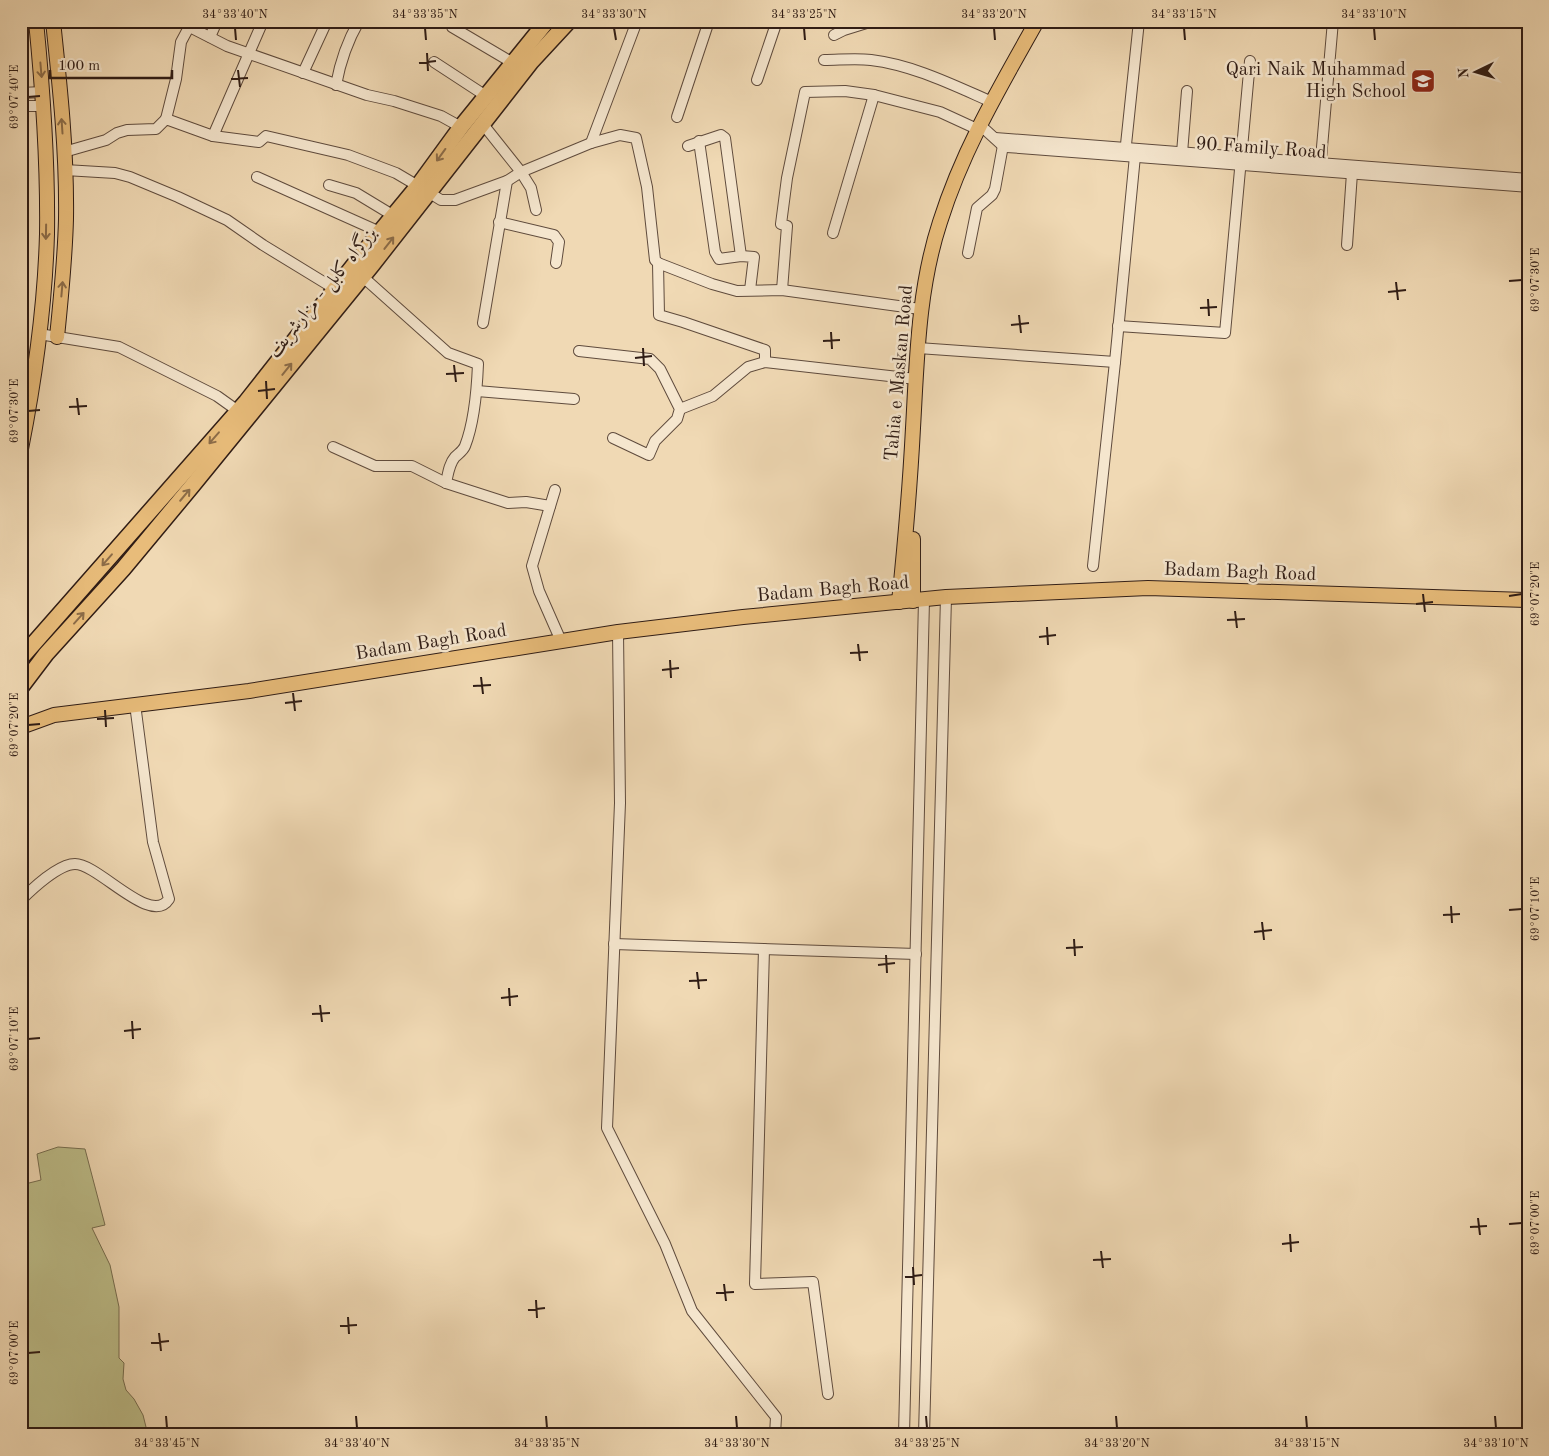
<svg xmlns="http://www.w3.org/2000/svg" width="1549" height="1456" viewBox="0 0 1549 1456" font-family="'Old Standard TT',Amiri,serif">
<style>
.green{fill:#bdbe8a;stroke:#766d50}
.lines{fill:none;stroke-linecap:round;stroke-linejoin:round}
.minor-casing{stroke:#5f4b3d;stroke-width:12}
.major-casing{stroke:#2f1c15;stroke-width:16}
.highway-casing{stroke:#2f1c15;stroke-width:18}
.minor{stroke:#f5e6ce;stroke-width:10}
.major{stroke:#e8bc7a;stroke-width:14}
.highway{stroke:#e8bc7a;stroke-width:15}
.oneway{stroke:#8c6c48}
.ticks{fill:none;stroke:#2f1c15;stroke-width:2}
.labels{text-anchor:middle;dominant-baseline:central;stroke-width:5;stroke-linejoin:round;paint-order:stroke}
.poi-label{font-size:19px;fill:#2f1c15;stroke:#f5e6ce;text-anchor:end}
.street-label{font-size:19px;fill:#2f1c15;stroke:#f5e6ce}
.neatline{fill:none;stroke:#2f1c15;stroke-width:2}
.ticks-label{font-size:12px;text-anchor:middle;fill:#2f1c15}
</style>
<rect width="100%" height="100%" fill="#f0d9b4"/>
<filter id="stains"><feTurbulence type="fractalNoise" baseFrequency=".004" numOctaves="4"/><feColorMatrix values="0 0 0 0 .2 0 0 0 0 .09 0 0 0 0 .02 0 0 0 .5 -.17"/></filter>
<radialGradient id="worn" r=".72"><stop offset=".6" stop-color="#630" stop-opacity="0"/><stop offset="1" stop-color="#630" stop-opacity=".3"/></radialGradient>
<!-- green -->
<path class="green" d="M 58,1147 L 85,1149 L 105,1225 L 92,1228 L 110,1265 L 119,1307 L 119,1358 L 124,1363 L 123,1379 L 126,1390 L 134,1399 L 143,1415 L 148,1435 L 21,1435 L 21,1185 L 41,1180 L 37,1154 Z"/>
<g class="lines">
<defs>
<g id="minor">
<path d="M 178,21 L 227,46 L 367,95 L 394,101 L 441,116 L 461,127"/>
<path d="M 452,27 L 513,63"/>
<path d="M 834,35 L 844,30 L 873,21"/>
<path d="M 210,37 L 217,21"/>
<path d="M 824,60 C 839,60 856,58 871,60 C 913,65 953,85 992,102"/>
<path d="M 434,62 L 486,96"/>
<path d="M 303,73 L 327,21"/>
<path d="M 757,80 L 777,21"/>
<path d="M 336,85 C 340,63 348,40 359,21"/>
<path d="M 21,93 L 43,92"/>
<path d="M 21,106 L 43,106"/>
<path d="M 677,117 L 709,21"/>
<path d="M 166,119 L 176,79 L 181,42 L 189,27"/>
<path d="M 482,123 L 521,172 L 531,188 L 536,210"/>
<path d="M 980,125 L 1002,145 L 1007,147 L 1528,187"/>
<path d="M 213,136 L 263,21"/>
<path d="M 995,138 L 1528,179"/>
<path d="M 699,141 L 715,252 L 719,259 L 741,256 L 754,257 L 750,290"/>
<path d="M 591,143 L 637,21"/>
<path d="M 688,146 L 721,135 L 725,138 L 741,256"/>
<path d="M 64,152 L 106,140 L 117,133 L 127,130 L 156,129 L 166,119 L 213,136 L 259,142 L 266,136 L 348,155 L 396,173 L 418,186"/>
<path d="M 1182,153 L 1187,91"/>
<path d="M 1125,154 L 1139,21"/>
<path d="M 65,170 L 115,173 L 130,177 L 178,197 L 227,220 L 263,245 L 335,289"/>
<path d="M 1320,170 L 1333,21"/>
<path d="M 257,177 L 380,232"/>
<path d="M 329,185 L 356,193 L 394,216"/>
<path d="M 428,192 L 441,200 L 455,200 L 507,181 L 521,172 L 591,143 L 620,135 L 636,138 L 647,187 L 655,260 L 658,263 L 659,315 L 683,322 L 765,350 L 765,362"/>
<path d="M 499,222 L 554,235 L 559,242 L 556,263"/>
<path d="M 833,233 L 874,95"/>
<path d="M 1347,245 L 1352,173"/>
<path d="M 968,253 L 977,208 L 992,195 L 995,189 L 1004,140"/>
<path d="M 658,263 L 712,284 L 737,291 L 782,290 L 920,309"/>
<path d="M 363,277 L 448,353 L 478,364 C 477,389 474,423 465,446 C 463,451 459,453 455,457 C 449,464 448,474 446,483"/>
<path d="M 782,290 L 787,226 L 781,224 L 787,178 L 805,92 L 845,91 L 874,95 L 940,112 L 977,129"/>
<path d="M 483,323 L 507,181"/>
<path d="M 1118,326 L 1225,333 L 1250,61"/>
<path d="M 39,334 L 119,347 L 217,396 L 238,411"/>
<path d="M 918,348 L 1115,362"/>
<path d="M 579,351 L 650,359 L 660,369 L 680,409 L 677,419 L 655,441 L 649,455 L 613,438"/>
<path d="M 477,391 L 574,399"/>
<path d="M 680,409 L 713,396 L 748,367 L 765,362 L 916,379"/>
<path d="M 333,447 L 375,466 L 412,466 L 446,483 L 508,503 L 526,502 L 550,506"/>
<path d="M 555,490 L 532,566 L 539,591 L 561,641"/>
<path d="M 1093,566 L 1115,362 L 1135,156"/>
<path d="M 618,632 L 620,803 L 607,1128 L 665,1244 L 692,1311 L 776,1417 L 775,1435"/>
<path d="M 21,900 C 33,888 59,864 75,864 C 99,864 151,927 169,899 L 153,842 L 135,704"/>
<path d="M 614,944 L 916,954"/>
<path d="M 764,949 L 755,1284 L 813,1282 L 828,1394"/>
<path d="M 904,1435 L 924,600"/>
<path d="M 924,1435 L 946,597"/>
</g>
<g id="major">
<path d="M 53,21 C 60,87 67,153 66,219 C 65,259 61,298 57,337"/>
<path d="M 21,449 C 35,378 45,306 47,234 C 48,163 43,92 36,21"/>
<path d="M 913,601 L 913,539"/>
<path d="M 899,602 C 905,544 910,486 913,428 C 917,359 918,289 940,222 C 963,149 1000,87 1037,21"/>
<path d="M 21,727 L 54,715 L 249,691 L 618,632 L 743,617 L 946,597 L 1148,588 L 1528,600"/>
</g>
<g id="highway">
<path d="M 21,658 L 246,402 L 380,232 L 418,186 L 461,127 L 547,21"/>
<path d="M 21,687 L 46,654 L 123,569 L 192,486 L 372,265 L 531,62 L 569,21"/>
</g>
</defs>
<!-- minor casing -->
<use href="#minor" class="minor-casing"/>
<!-- major casing -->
<use href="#major" class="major-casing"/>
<!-- highway casing -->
<use href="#highway" class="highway-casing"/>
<!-- minor -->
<use href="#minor" class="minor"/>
<!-- major -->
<use href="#major" class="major"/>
<!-- highway -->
<use href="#highway" class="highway"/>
</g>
<!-- one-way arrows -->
<defs><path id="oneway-shaft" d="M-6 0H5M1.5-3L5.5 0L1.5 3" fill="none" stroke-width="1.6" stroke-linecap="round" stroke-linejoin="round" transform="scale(1.25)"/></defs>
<g class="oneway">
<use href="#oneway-shaft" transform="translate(41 70) rotate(85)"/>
<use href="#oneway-shaft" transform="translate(62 126) rotate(-94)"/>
<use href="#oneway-shaft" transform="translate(441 155) rotate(126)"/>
<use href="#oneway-shaft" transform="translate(46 232) rotate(91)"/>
<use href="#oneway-shaft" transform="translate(389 243) rotate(-52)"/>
<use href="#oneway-shaft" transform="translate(62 289) rotate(-85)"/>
<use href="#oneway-shaft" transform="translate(287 369) rotate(-51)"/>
<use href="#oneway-shaft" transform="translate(214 438) rotate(131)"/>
<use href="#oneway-shaft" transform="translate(185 495) rotate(-50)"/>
<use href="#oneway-shaft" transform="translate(107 560) rotate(131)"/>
<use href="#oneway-shaft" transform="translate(79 618) rotate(-48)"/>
</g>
<!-- ticks -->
<path class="ticks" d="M 235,28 L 236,40M 425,28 L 426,40M 614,28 L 616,40M 804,28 L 805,40M 994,28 L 995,40M 1184,28 L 1185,40M 1374,28 L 1375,40M 427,53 L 428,71M 419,63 L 436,61M 238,70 L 240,87M 231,79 L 248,78M 28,97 L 40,96M 1509,281 L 1522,280M 1396,282 L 1398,300M 1388,292 L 1406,290M 1208,299 L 1209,316M 1200,308 L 1217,307M 1019,315 L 1021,333M 1011,325 L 1029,323M 831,332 L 832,349M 823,341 L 840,340M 643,348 L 644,366M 635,358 L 652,356M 454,365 L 456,382M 446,374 L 464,373M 266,381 L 267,399M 258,391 L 275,389M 77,398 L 79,415M 69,407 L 87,406M 28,411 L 40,410M 1423,594 L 1425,612M 1509,596 L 1522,594M 1416,604 L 1433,602M 1235,611 L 1237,628M 1227,620 L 1245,619M 1047,627 L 1048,645M 1039,637 L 1056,635M 858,644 L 860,661M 850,653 L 868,652M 670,660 L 671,678M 662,670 L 679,668M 481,677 L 483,694M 473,686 L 491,685M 293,693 L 295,711M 285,703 L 302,701M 105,710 L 106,727M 97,719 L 114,718M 28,725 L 40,724M 1451,906 L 1452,923M 1509,910 L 1522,909M 1443,915 L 1460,914M 1262,922 L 1264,940M 1254,932 L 1272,930M 1074,939 L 1075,956M 1066,948 L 1083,947M 886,955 L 887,973M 878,965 L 895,963M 697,972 L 699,989M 689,981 L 707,980M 509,988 L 510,1006M 501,998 L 518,996M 320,1005 L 322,1022M 312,1014 L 330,1013M 132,1021 L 133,1039M 124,1031 L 141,1029M 28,1039 L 40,1038M 1478,1218 L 1480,1235M 1509,1224 L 1522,1223M 1470,1227 L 1487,1226M 1290,1234 L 1291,1252M 1282,1244 L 1299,1242M 1101,1251 L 1103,1268M 1093,1260 L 1111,1259M 913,1267 L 914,1285M 905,1277 L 922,1275M 724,1284 L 726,1301M 716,1293 L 734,1292M 536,1300 L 537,1318M 528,1310 L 545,1308M 348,1317 L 349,1334M 340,1326 L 357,1325M 159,1333 L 161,1351M 151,1343 L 169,1341M 28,1353 L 40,1352M 166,1416 L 167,1428M 356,1416 L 357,1428M 546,1416 L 547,1428M 736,1416 L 737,1428M 926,1416 L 927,1428M 1116,1416 L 1117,1428M 1306,1416 L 1307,1428M 1495,1416 L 1496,1428"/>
<!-- icons -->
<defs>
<symbol id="school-square" viewBox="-11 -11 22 22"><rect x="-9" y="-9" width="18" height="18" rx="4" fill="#8f2418" stroke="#f5e6ce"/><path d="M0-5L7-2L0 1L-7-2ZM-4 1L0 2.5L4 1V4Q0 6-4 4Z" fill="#fff"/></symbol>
</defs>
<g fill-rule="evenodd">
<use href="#school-square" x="1409" y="67" width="28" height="28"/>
</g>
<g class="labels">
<!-- poi labels -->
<g class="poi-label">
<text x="1406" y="70">Qari Naik Muhammad<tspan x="1406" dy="22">High School</tspan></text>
</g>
<!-- street labels -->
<g class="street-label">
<text transform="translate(1261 149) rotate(4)">90 Family Road</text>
<text transform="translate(323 293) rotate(-51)">بزرگراه کابل - مزارشریف</text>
<text transform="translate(900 373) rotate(-85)">Tahia e Maskan Road</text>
<text transform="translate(1240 573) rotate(2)">Badam Bagh Road</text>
<text transform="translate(833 590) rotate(-5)">Badam Bagh Road</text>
<text transform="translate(431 643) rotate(-9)">Badam Bagh Road</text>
</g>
</g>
<!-- margin -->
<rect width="1549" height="1456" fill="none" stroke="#f0d9b4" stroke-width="55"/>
<!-- north arrow -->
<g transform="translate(1476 72) rotate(265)" stroke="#f5e6ce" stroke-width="4" paint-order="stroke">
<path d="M0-4L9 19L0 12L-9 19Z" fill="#2f1c15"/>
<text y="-8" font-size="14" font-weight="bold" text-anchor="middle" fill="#2f1c15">N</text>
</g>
<!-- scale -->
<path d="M50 70v8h122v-8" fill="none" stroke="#2f1c15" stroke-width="2.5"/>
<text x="58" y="70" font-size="15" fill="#2f1c15" stroke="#f5e6ce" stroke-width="4" paint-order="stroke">100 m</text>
<rect x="28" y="28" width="1494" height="1400" class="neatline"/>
<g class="ticks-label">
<text x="235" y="18">34°33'40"N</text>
<text x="425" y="18">34°33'35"N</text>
<text x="614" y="18">34°33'30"N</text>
<text x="804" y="18">34°33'25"N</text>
<text x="994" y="18">34°33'20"N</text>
<text x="1184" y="18">34°33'15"N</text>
<text x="1374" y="18">34°33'10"N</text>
<text transform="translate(14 97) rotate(-90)" y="4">69°07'40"E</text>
<text transform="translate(1535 280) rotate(-90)" y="4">69°07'30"E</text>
<text transform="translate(14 411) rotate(-90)" y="4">69°07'30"E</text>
<text transform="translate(1535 594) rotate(-90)" y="4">69°07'20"E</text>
<text transform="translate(14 725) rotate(-90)" y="4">69°07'20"E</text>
<text transform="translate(1535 909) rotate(-90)" y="4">69°07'10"E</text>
<text transform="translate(14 1039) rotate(-90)" y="4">69°07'10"E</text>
<text transform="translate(1535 1223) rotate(-90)" y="4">69°07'00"E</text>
<text transform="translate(14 1353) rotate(-90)" y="4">69°07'00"E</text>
<text x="167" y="1447">34°33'45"N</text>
<text x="357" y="1447">34°33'40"N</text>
<text x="547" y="1447">34°33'35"N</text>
<text x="737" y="1447">34°33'30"N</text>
<text x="927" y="1447">34°33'25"N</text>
<text x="1117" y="1447">34°33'20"N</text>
<text x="1307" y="1447">34°33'15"N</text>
<text x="1496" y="1447">34°33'10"N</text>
</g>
<rect width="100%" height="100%" filter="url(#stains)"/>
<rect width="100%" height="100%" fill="url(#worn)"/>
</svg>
